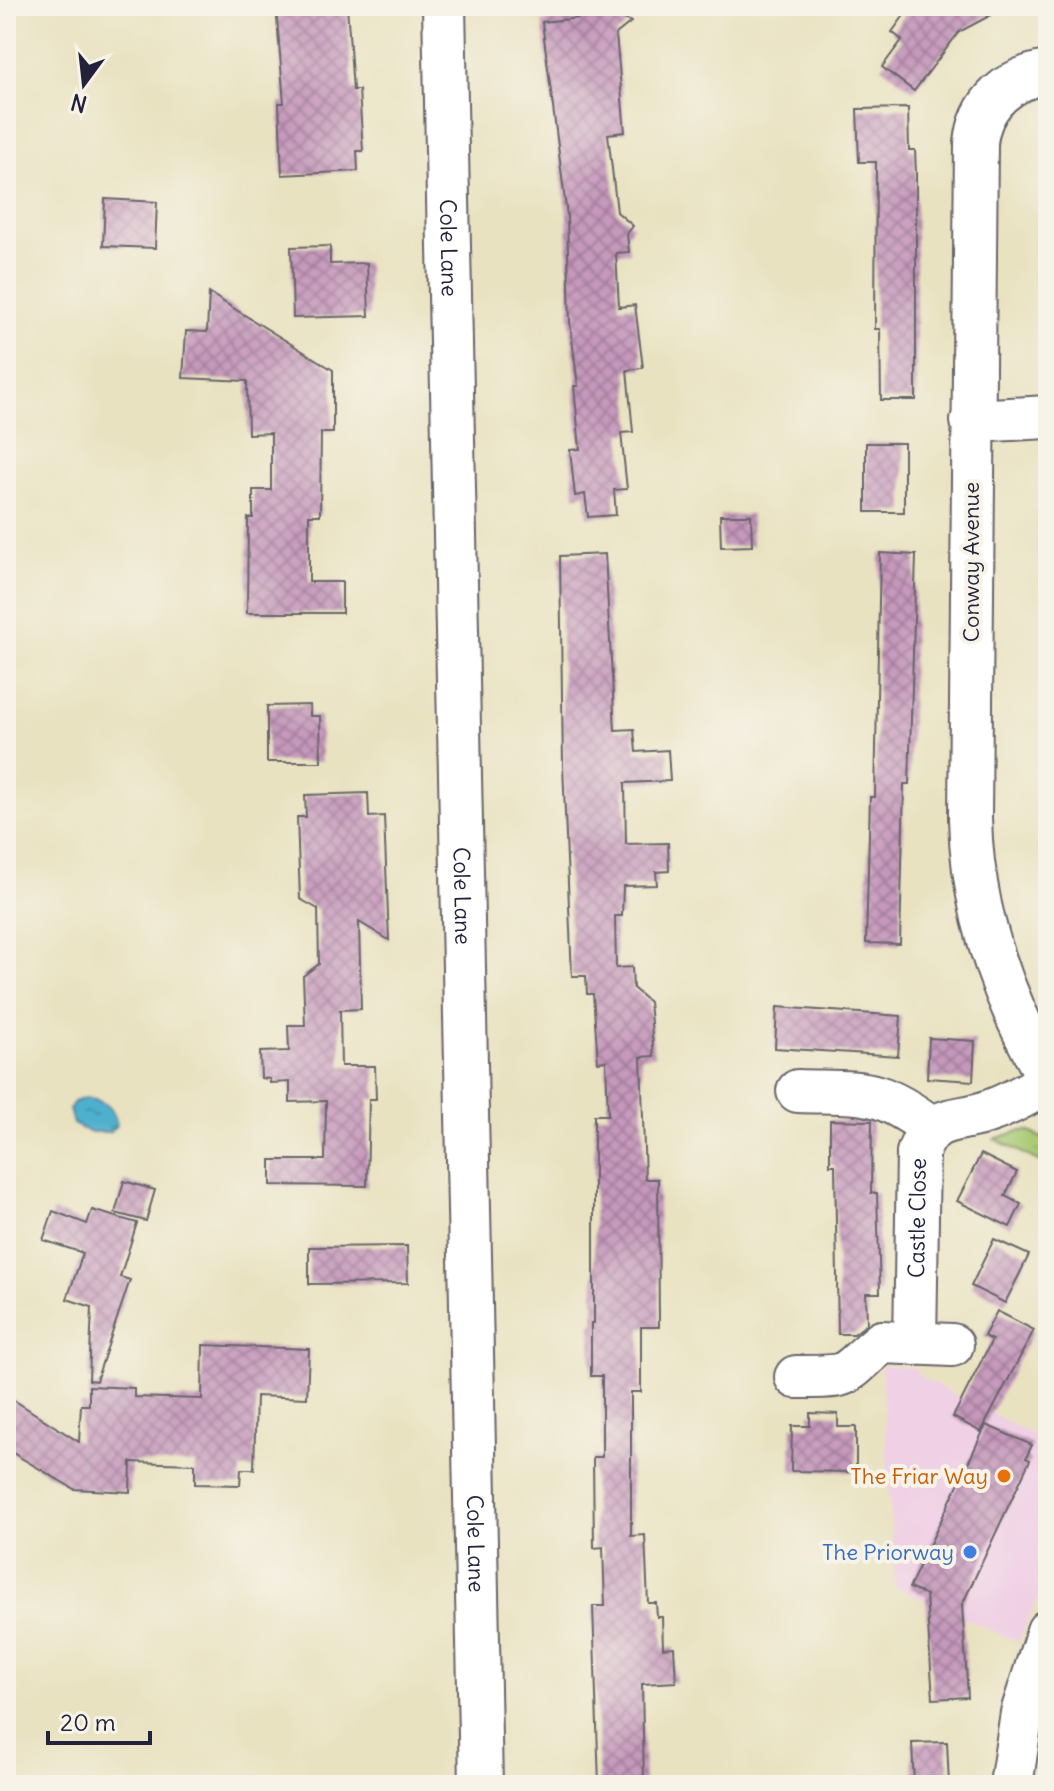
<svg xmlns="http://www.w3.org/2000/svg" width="1054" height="1791" viewBox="0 0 1054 1791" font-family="Delius,sans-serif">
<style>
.built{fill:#f0d0e5}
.grass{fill:url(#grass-tufts);stroke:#667658;stroke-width:2}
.water{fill:url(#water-ripples);stroke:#386984;stroke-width:2}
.building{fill:url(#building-cross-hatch)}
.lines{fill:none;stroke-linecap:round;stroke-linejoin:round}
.minor-casing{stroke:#68656a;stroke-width:46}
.minor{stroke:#fff;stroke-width:42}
.food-dot{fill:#e8710a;stroke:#f7f3e8;stroke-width:3}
.shop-dot{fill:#3f7fe0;stroke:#f7f3e8;stroke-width:3}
.labels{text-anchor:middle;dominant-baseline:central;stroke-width:8;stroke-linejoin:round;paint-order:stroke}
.street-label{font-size:22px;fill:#22223b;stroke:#f7f3e8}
.food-label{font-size:22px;fill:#c56008;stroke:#f7f3e8;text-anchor:end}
.shop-label{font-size:22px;fill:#366cbe;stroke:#f7f3e8;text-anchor:end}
</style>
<defs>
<pattern id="grass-tufts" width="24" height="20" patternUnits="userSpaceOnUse" patternTransform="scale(2)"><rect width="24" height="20" fill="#aacb74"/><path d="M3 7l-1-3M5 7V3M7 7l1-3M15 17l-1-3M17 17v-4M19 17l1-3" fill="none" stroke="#92ae65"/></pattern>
<pattern id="water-ripples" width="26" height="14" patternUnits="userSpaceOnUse" patternTransform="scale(2)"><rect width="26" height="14" fill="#4fb0ce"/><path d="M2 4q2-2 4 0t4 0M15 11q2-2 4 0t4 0" fill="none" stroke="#418fa8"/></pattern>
<pattern id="building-cross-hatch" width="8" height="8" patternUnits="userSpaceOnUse" patternTransform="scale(2)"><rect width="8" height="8" fill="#c699bc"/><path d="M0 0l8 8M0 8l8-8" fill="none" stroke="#a07c9a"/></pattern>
</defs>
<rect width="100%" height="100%" fill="#f7f3e8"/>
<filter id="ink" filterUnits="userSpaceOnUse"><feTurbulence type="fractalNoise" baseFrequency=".0125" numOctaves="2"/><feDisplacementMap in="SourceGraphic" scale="16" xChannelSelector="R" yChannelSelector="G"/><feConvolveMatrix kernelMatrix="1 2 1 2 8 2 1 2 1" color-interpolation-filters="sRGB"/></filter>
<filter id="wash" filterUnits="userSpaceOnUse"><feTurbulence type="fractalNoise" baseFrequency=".006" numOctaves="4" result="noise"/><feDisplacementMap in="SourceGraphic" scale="32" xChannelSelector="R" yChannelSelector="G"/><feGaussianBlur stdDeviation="1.8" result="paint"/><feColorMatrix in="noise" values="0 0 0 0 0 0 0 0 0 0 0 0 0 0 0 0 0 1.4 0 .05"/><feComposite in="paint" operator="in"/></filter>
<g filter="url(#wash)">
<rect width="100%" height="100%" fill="#e9e2c1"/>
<!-- built -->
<path class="built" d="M 881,1365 L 914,1368 L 921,1377 L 1048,1443 L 1048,1576 L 1018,1642 L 895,1587 Z"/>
<!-- grass -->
<path class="grass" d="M 1019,1131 L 1028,1131 L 1048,1141 L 1048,1166 L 995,1139 Z"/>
<!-- water -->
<path class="water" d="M 85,1098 C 104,1101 113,1105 117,1125 L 109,1132 L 89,1132 L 73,1124 L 69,1109 L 74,1102 Z"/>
<g id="blocks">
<!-- building -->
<g class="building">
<path d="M 276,6 L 347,6 L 353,90 L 359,90 L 363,151 L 357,151 L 358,171 L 282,175 L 279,103 L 284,103 Z"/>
<path d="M 597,6 L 631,22 L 616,34 L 625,132 L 608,134 L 617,212 L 633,226 L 627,234 L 629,252 L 616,253 L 619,307 L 635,305 L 643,368 L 627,370 L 633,432 L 621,433 L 627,489 L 614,490 L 616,515 L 588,517 L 585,494 L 575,496 L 570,450 L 580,449 L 574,386 L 578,386 L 570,323 L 567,216 L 542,22 L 579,18 L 577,8 Z"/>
<path d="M 911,6 L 1008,6 L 959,32 L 914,91 L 882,67 L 902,40 L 892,32 Z"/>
<path d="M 908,108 L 909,150 L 915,150 L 916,174 L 916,400 L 881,400 L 880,329 L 875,329 L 876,162 L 859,162 L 857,109 Z"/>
<path d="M 105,199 L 157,202 L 155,248 L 103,246 Z"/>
<path d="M 330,246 L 330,264 L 367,263 L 369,316 L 293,318 L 291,247 Z"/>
<path d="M 209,293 L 333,370 L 333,433 L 321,433 L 320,515 L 309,515 L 309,582 L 342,582 L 342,613 L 247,613 L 248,518 L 253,518 L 253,490 L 271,490 L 271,433 L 248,434 L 247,381 L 183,378 L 186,331 L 207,332 Z"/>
<rect x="866" y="443" width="38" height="69"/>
<path d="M 720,515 L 751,515 L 752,546 L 721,547 Z"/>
<path d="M 880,553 L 916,555 L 909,784 L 904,784 L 900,944 L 866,943 L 870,797 L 875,797 Z"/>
<path d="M 605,554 L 615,730 L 634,729 L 636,752 L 668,750 L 670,781 L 625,783 L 626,844 L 668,843 L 669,871 L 656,872 L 657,885 L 623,886 L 622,916 L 615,916 L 616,968 L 632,967 L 633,988 L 649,1002 L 654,1056 L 641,1057 L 645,1179 L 658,1179 L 659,1327 L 641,1327 L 641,1392 L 631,1392 L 631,1536 L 645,1535 L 648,1603 L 656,1603 L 657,1617 L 662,1617 L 663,1648 L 674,1647 L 676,1682 L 642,1684 L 644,1785 L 599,1785 L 593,1606 L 605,1606 L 603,1547 L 594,1548 L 593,1457 L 602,1457 L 602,1376 L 591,1376 L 591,1323 L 594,1323 L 594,1115 L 608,1115 L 606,1061 L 598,1062 L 593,994 L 587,994 L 586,976 L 572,976 L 563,766 L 560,556 Z"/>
<path d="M 310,705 L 310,716 L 320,716 L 321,762 L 267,762 L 267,706 Z"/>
<path d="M 368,793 L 369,817 L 384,816 L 389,940 L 359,922 L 361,1009 L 340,1010 L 341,1066 L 375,1066 L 376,1099 L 369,1099 L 367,1186 L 271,1185 L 271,1160 L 325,1160 L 326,1101 L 290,1102 L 290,1082 L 270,1083 L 270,1079 L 261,1078 L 260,1052 L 289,1051 L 288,1025 L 305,1025 L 303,976 L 319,964 L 318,909 L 300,899 L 297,817 L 306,817 L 305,795 Z"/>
<path d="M 777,1007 L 901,1016 L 898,1056 L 775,1048 Z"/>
<path d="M 929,1038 L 975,1041 L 973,1081 L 927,1078 Z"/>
<path d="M 830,1120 L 872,1121 L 871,1193 L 877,1193 L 880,1293 L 866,1293 L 867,1324 L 854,1334 L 838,1334 L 835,1165 L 830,1165 Z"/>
<path d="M 981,1154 L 1017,1172 L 1005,1196 L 1021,1204 L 1010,1227 L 957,1201 Z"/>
<path d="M 124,1181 L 155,1190 L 146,1221 L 115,1213 Z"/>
<path d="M 92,1210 L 137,1223 L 120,1277 L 130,1280 L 96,1381 L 89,1380 L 92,1307 L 67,1299 L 83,1253 L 43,1240 L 53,1211 L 87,1224 Z"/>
<path d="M 994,1239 L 1029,1255 L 1005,1303 L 971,1286 Z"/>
<path d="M 407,1246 L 408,1283 L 309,1284 L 309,1247 Z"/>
<path d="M 997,1311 L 1034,1330 L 981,1432 L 953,1417 L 992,1340 L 984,1336 Z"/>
<path d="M 203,1345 L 309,1349 L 307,1398 L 256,1396 L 254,1469 L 241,1469 L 240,1485 L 195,1484 L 195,1464 L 131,1462 L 130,1492 L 74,1489 L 6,1449 L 6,1395 L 79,1442 L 81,1405 L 89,1405 L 89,1386 L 134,1388 L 134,1397 L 202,1399 Z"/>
<path d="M 810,1413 L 838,1414 L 838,1427 L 856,1427 L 856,1472 L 791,1471 L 792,1426 L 810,1426 Z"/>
<path d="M 986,1425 L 1032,1445 L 1026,1458 L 1030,1460 L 962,1605 L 968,1697 L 933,1699 L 926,1595 L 909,1588 Z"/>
<path d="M 947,1742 L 949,1785 L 914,1785 L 912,1743 Z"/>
</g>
</g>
</g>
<g filter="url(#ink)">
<use href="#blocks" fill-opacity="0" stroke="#68656a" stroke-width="2"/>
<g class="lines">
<defs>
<g id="minor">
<path id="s1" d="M 444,6 L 481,1785"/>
<path d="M 1048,72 C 1009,78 980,103 976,143 L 970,818 C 972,910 1002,998 1048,1077"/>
<path d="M 972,421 L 1048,417"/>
<path d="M 798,1091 C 864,1093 877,1087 932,1128"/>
<path id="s2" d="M 915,1344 L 918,1153 C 932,1112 956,1124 990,1111 C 1010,1104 1029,1093 1048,1082"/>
<path d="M 796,1377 C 856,1377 839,1377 882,1342 L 952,1345"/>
<path d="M 1011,1785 L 1022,1713 L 1048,1631"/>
</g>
</defs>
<!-- minor casing -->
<use href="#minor" class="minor-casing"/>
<!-- minor -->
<use href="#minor" class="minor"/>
</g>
</g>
<!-- markers -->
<circle class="food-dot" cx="1004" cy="1476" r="8"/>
<circle class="shop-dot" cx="970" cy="1552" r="8"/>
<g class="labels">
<!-- street labels -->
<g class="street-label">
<text stroke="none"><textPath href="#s1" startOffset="242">Cole Lane</textPath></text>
<text transform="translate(971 562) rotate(-90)">Conway Avenue</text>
<text stroke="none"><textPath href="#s1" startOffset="890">Cole Lane</textPath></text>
<text stroke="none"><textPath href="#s2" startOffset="126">Castle Close</textPath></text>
<text stroke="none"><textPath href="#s1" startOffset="1538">Cole Lane</textPath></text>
</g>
<!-- food labels -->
<g class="food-label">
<text x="988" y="1476">The Friar Way</text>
</g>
<!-- shop labels -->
<g class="shop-label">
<text x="954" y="1552">The Priorway</text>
</g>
</g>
<!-- margin -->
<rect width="1054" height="1791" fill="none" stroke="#f7f3e8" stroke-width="32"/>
<!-- north arrow -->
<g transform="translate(84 84) rotate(195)" stroke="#f7f3e8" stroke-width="6" paint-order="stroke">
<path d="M0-6L14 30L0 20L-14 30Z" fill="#22223b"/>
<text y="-12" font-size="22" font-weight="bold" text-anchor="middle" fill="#22223b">N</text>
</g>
<!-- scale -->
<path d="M48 1731v12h102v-12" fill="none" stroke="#22223b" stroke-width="4"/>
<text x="60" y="1731" font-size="24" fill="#22223b" stroke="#f7f3e8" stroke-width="6" paint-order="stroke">20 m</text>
</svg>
